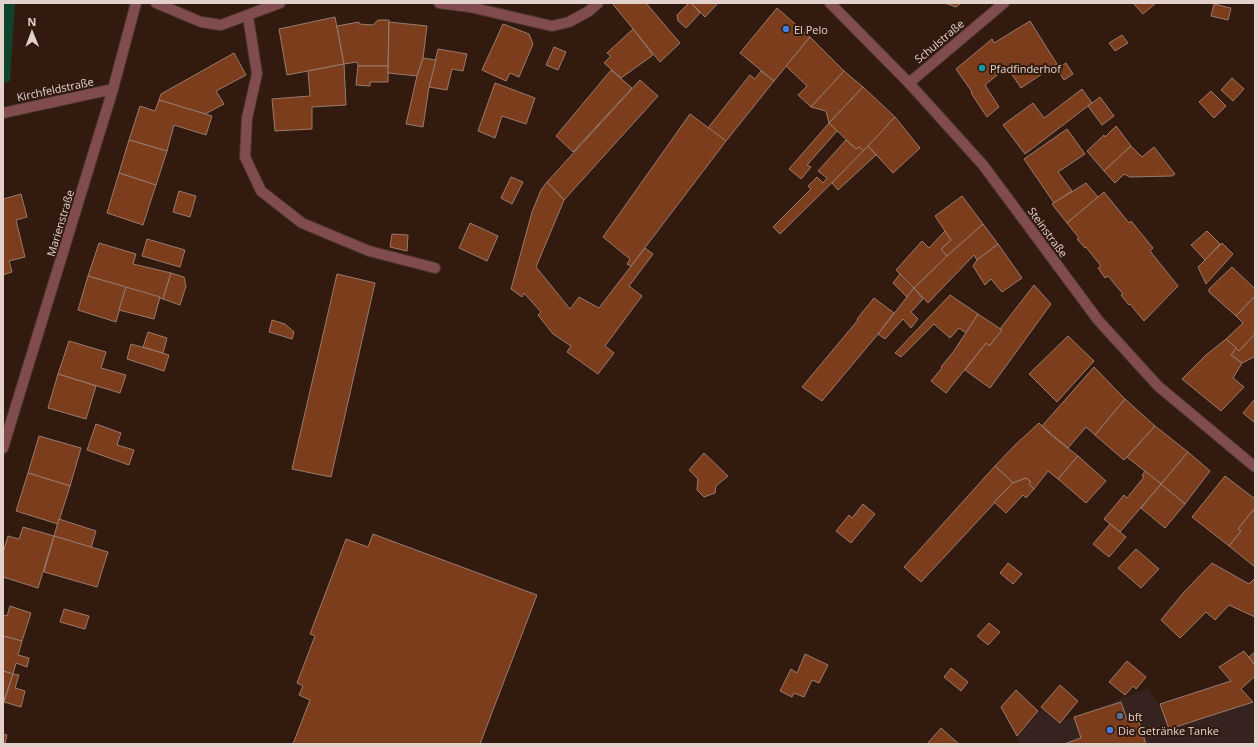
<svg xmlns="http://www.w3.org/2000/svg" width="1258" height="747" viewBox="0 0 1258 747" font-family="'Open Sans',sans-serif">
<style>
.commercial{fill:#36231f}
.green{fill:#10432c}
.building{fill:#7c3d1c;stroke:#997b6e}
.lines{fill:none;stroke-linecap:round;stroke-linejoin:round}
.street-casing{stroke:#4e372d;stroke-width:12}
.street{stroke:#814c4e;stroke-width:10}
.shop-dot{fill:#3f7fe0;stroke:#321a0f;stroke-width:1.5}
.culture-dot{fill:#0f9aa8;stroke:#321a0f;stroke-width:1.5}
.service-dot{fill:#5c6f8a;stroke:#321a0f;stroke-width:1.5}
.labels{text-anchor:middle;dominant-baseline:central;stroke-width:4;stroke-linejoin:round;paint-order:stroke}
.poi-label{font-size:11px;fill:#e2d2cb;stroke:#321a0f;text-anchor:start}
.street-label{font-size:11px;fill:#e2d2cb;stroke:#321a0f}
</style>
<rect width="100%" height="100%" fill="#321a0f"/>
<!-- commercial -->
<path class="commercial" d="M 1230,680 L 1255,705 L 1255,744 L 1020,744 L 1017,738 L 1042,709 L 1059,723 L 1148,688 L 1159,704 Z"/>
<!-- green -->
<path class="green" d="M 3,3 L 15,3 L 10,81 L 3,83 Z"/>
<!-- building -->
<g class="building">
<path d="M 612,3 L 646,3 L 680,43 L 660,62 Z"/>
<path d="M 689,3 L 691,3 L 700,13 L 686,28 L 678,21 L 677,15 Z"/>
<path d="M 691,3 L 718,3 L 705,17 Z"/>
<path d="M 945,3 L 961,3 L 956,7 Z"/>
<path d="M 1133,3 L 1156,3 L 1143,14 Z"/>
<path d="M 1214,4 L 1231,8 L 1228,20 L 1211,16 Z"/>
<path d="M 777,8 L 810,37 L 774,81 L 740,53 Z"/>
<path d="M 335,17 L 344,64 L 287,75 L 279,29 Z"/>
<path d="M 378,20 L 389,20 L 388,66 L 358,66 L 357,62 L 344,64 L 337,26 L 359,22 L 359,24 L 373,25 Z"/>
<path d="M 1030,21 L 1057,64 L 1021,88 L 1007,67 L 985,85 L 999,107 L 987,117 L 971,93 L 972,92 L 956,69 L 992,39 L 994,43 Z"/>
<path d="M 389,22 L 427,26 L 423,58 L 417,76 L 388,73 Z"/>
<path d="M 503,24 L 529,34 L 533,44 L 519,77 L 510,73 L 506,81 L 482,70 Z"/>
<path d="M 633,29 L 653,55 L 621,78 L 604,63 L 611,56 L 607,53 Z"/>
<path d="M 1122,35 L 1128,43 L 1115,51 L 1109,43 Z"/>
<path d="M 810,37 L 844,71 L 811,107 L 798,95 L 807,86 L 786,66 Z"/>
<path d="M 554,47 L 566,52 L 558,70 L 546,65 Z"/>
<path d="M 438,49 L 467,54 L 463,71 L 452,69 L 447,90 L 429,87 Z"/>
<path d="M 234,53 L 246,75 L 216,91 L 224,104 L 205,114 L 159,100 L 161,94 Z"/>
<path d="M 423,58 L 436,60 L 429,87 L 423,127 L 406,124 L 417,76 Z"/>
<path d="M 1066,63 L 1073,74 L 1064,80 L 1057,69 Z"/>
<path d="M 344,64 L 346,105 L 312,107 L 312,129 L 275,131 L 272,99 L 310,96 L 308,71 Z"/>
<path d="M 358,66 L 388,66 L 388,82 L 370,82 L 370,86 L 356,85 Z"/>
<path d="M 611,70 L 632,88 L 573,152 L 556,136 Z"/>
<path d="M 761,71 L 774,81 L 726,141 L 708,128 L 750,75 L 755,79 Z"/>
<path d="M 844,71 L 863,87 L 829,123 L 826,111 L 811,107 Z"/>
<path d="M 1232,78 L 1244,89 L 1233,101 L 1221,90 Z"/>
<path d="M 640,80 L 658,96 L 564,200 L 547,182 Z"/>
<path d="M 495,83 L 535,98 L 526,124 L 502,116 L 495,138 L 478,131 Z"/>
<path d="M 863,87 L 895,117 L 864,151 L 859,147 L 856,149 L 829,123 Z"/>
<path d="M 1082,89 L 1092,103 L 1025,154 L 1003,125 L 1033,103 L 1044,118 Z"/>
<path d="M 1211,91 L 1226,106 L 1214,118 L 1199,102 Z"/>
<path d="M 1100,97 L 1114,116 L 1102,125 L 1088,106 Z"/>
<path d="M 159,100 L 212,116 L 206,135 L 174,125 L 167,151 L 129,140 L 140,106 L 155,111 Z"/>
<path d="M 690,114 L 726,141 L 631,266 L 627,264 L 630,259 L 603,237 Z"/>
<path d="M 895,117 L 920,148 L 893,173 L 868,146 Z"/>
<path d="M 829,123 L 837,131 L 807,165 L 811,167 L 801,179 L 789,169 Z"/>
<path d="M 1116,126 L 1131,146 L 1104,171 L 1087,151 L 1104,135 L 1105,137 Z"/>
<path d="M 1067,129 L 1085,154 L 1058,172 L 1072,191 L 1054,203 L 1024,159 Z"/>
<path d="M 129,140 L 167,151 L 156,185 L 119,173 Z"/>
<path d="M 846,140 L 856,149 L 859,147 L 864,151 L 780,234 L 773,227 L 811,189 L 808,186 L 817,177 L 823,183 L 827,178 L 818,171 Z"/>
<path d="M 868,146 L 876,155 L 838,190 L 832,183 Z"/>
<path d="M 1131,146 L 1142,157 L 1154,147 L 1175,174 L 1172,176 L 1130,177 L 1124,174 L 1115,183 L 1104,171 Z"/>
<path d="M 119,173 L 156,185 L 143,225 L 107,213 Z"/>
<path d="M 511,177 L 523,182 L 512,204 L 501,198 Z"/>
<path d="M 547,182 L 564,200 L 536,267 L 570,309 L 579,297 L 599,308 L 645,248 L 653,254 L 629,286 L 642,296 L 605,346 L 614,353 L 598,374 L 567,352 L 571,346 L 553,334 L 538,315 L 541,312 L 524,293 L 522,297 L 511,289 L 532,212 L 541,190 Z"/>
<path d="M 1086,183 L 1098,197 L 1067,223 L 1052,204 Z"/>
<path d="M 179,191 L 196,196 L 190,217 L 173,212 Z"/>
<path d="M 1104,192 L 1129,223 L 1131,221 L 1153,248 L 1150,251 L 1178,286 L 1144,321 L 1130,304 L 1129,305 L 1121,295 L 1123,294 L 1108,276 L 1105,278 L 1098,268 L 1101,266 L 1086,247 L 1085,248 L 1077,239 L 1079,238 L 1067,223 Z"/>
<path d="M 21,194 L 27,217 L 16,220 L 25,257 L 9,261 L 12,272 L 3,275 L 3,199 Z"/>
<path d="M 962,196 L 983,224 L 947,256 L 941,249 L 951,240 L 935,216 Z"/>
<path d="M 470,223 L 498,236 L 487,261 L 459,248 Z"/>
<path d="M 983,224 L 998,244 L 977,260 L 974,255 L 928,303 L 914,288 L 947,256 Z"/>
<path d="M 945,231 L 951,240 L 941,249 L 947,256 L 914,288 L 896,270 L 922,241 L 929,248 Z"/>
<path d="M 1207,231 L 1220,244 L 1205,260 L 1191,245 Z"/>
<path d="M 392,234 L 408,235 L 407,251 L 390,247 Z"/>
<path d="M 147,239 L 185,250 L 180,267 L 142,256 Z"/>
<path d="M 99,243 L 136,254 L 133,264 L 171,273 L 163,299 L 88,276 Z"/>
<path d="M 1222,243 L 1233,254 L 1206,284 L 1198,267 Z"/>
<path d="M 998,244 L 1022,278 L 1002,292 L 991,279 L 985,285 L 973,266 L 977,260 Z"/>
<path d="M 1232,267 L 1255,289 L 1255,296 L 1236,316 L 1209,292 L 1209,289 Z"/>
<path d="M 171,273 L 184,277 L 186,286 L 180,305 L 163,299 Z"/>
<path d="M 337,274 L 375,283 L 331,477 L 292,469 Z"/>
<path d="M 900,274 L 914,288 L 907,297 L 893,283 Z"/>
<path d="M 88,276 L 126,287 L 116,322 L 78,310 Z"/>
<path d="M 1034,285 L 1051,304 L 990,388 L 965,370 L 986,343 L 989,346 L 1002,330 L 1000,329 Z"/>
<path d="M 126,287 L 160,297 L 154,319 L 119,310 Z"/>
<path d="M 914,288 L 923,299 L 911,312 L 918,319 L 911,328 L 903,319 L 885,339 L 878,334 Z"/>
<path d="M 950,295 L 978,314 L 966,333 L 959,328 L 950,338 L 934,324 L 901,357 L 895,353 Z"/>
<path d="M 1255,296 L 1255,334 L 1239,351 L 1226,339 L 1243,323 L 1236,316 Z"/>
<path d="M 874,298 L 894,313 L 878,334 L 822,401 L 802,387 L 858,320 L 857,319 Z"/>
<path d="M 978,314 L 1002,330 L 989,346 L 986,343 L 946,393 L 931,381 L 942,368 L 941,367 L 954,351 Z"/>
<path d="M 272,320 L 285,324 L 294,332 L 292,339 L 269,332 Z"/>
<path d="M 148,332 L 167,338 L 163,353 L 143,347 Z"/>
<path d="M 1255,334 L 1255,356 L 1254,357 L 1242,363 L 1231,355 L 1236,348 L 1239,351 Z"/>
<path d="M 1068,336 L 1094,361 L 1057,402 L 1029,374 Z"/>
<path d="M 1226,339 L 1236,348 L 1231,355 L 1242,363 L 1233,378 L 1244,387 L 1221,411 L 1182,379 L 1206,355 Z"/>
<path d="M 69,341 L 106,352 L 101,368 L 126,375 L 120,393 L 58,374 Z"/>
<path d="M 131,344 L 169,355 L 164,371 L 127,359 Z"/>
<path d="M 1094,367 L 1125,399 L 1095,435 L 1086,427 L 1068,448 L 1042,426 Z"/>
<path d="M 58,374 L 96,386 L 86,419 L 48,408 Z"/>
<path d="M 1125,399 L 1155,426 L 1124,460 L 1095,435 Z"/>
<path d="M 1255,399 L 1255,423 L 1243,413 Z"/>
<path d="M 1039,423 L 1051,435 L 1078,456 L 1058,479 L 1048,471 L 1034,489 L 1029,484 L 1031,482 L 1026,478 L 1013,483 L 995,466 L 1015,445 Z"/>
<path d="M 96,424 L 121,433 L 117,445 L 134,450 L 129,465 L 87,450 Z"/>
<path d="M 1155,426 L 1188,452 L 1161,484 L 1127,457 Z"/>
<path d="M 39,436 L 81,448 L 70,486 L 28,473 Z"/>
<path d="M 1188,452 L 1210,471 L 1185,504 L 1161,484 Z"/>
<path d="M 704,453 L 728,476 L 716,486 L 715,493 L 704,497 L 697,490 L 698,479 L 689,470 Z"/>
<path d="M 1078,456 L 1106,481 L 1086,503 L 1058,479 Z"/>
<path d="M 995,466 L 1013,483 L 921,582 L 904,567 Z"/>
<path d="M 1145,471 L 1161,484 L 1120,532 L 1104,519 L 1124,495 L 1127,498 L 1144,477 L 1142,476 Z"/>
<path d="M 28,473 L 70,486 L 58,524 L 16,511 Z"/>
<path d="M 1225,476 L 1255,499 L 1255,508 L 1238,529 L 1241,531 L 1229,546 L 1192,517 Z"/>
<path d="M 1026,478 L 1031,482 L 1029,484 L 1034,489 L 1026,498 L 1023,495 L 1006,513 L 994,502 L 1013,483 Z"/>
<path d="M 1161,484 L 1185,504 L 1165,528 L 1141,508 Z"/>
<path d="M 863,504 L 875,514 L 851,543 L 836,531 L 849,515 L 852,518 Z"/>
<path d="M 1255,508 L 1255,567 L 1229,546 L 1241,531 L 1238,529 Z"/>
<path d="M 59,519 L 96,531 L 91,548 L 54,536 Z"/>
<path d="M 1110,524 L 1126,537 L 1109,557 L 1093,544 Z"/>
<path d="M 23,527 L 54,536 L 38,588 L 3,577 L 3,553 L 8,536 L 19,539 Z"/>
<path d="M 373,534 L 537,595 L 480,744 L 293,744 L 310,700 L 299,695 L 303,686 L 297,683 L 315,636 L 310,634 L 346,539 L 368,547 Z"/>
<path d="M 54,536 L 108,552 L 97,587 L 44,572 Z"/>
<path d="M 1136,549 L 1159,569 L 1141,588 L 1118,568 Z"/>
<path d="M 1008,563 L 1022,574 L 1013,584 L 1000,573 Z"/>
<path d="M 1212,563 L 1249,584 L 1255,578 L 1255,617 L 1229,605 L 1215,620 L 1206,612 L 1180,638 L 1161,620 L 1184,592 Z"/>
<path d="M 10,606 L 31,613 L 22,641 L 3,636 L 3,615 L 7,616 Z"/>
<path d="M 64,609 L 89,616 L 85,629 L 60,622 Z"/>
<path d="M 989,623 L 1000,632 L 988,645 L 977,636 Z"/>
<path d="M 3,636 L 22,641 L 18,655 L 29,658 L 27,667 L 16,663 L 13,674 L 3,671 Z"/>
<path d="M 1244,651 L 1255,665 L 1255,676 L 1241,689 L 1253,702 L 1169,729 L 1160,704 L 1231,681 L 1219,667 Z"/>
<path d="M 1255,652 L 1255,665 L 1249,657 Z"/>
<path d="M 805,654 L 828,665 L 819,683 L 812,680 L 804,697 L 794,693 L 792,697 L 780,691 L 791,669 L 797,673 Z"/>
<path d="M 1127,661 L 1146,677 L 1136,689 L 1133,686 L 1125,695 L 1109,682 Z"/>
<path d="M 951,668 L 968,682 L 961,691 L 944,677 Z"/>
<path d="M 3,671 L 13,674 L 3,703 Z"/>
<path d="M 13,674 L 19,675 L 15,688 L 25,691 L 21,707 L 4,702 Z"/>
<path d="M 1060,685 L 1078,701 L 1060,723 L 1041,707 Z"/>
<path d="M 1016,690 L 1038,711 L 1017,736 L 1001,707 Z"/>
<path d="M 1121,702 L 1128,722 L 1138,719 L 1146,744 L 1064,744 L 1081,738 L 1074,717 Z"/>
<path d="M 941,728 L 959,744 L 927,744 Z"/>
<path d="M 3,734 L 7,735 L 5,744 L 3,744 Z"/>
</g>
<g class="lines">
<defs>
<g id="street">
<path d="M 156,3 L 201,22 L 221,25 L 280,3"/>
<path d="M 439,3 L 470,7 L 552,26 L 569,22 L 589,11 L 598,3"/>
<path d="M 830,3 L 909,83 L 983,165 L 1098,320 L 1158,386 L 1255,467"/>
<path d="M 248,16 L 257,74 L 247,118 L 245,157 L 261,191 L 302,223 L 369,251 L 435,268"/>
<path d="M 909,83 L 1004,3"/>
<path d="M 3,113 L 113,89"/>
<path d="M 3,448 L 113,89 L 136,3"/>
</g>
</defs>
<!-- street casing -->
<use href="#street" class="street-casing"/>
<!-- street -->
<use href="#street" class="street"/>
</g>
<!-- markers -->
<g class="shop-dot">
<circle cx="786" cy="29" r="4"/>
<circle cx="1110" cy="730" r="4"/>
</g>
<circle class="culture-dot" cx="982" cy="68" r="4"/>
<circle class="service-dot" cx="1120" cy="716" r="4"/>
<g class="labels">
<!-- poi labels -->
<g class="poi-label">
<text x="794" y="29">El Pelo</text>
<text x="990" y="68">Pfadfinderhof</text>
<text x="1128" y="716">bft</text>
<text x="1118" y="730">Die Getränke Tanke</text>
</g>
<!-- street labels -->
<g class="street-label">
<text transform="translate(939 41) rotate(-40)">Schulstraße</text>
<text transform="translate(55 89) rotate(-12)">Kirchfeldstraße</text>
<text transform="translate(60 223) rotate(-73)">Marienstraße</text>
<text transform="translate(1048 232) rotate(54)">Steinstraße</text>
</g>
</g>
<!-- border -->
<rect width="1258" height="747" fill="none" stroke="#e2d2cb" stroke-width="8"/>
<!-- north arrow -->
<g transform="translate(32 32) rotate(359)" stroke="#321a0f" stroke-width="3" paint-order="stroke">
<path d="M0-3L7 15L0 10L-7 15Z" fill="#e2d2cb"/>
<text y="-6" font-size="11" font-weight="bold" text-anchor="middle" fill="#e2d2cb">N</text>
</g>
</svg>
